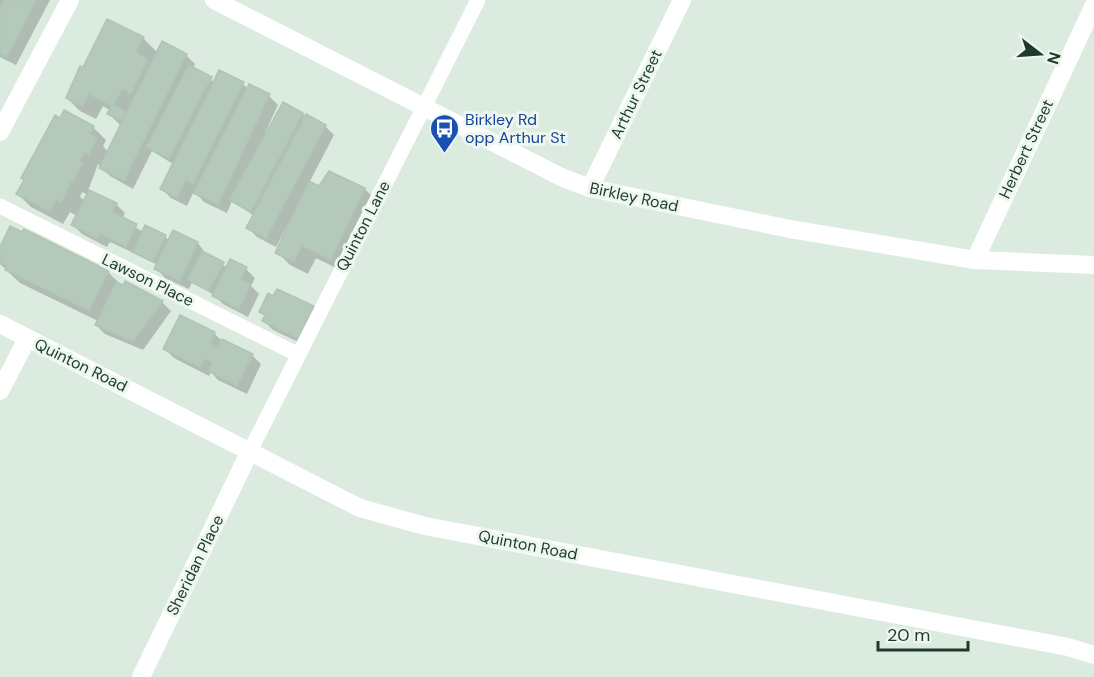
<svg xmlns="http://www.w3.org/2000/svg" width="1094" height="677" viewBox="0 0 1094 677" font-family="'DM Sans',sans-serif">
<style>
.shadow{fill:#0003;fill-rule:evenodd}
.building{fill:#b5c9bb;stroke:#aec5b5;stroke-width:1.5}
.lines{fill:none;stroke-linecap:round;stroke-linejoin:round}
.lane{stroke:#fff;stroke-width:15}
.street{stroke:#fff;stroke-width:18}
.labels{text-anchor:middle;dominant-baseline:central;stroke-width:6;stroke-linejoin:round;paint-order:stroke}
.street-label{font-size:16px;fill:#1d3b2b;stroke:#edf7ef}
.transit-label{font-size:16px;fill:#164399;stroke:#edf7ef;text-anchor:start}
</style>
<rect width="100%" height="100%" fill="#dcebe0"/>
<!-- shadow -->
<g class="shadow">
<path d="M 0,0 L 50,0 L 16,65 L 0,57 Z"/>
<path d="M 143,38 L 158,53 L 163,43 L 186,55 L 195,64 L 193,69 L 214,82 L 243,84 L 248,89 L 250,86 L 269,96 L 278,105 L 265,133 L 267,134 L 302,114 L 325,126 L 334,135 L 309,183 L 320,188 L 330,172 L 365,189 L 378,202 L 344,272 L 316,258 L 308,274 L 290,265 L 277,252 L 290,225 L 288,224 L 276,247 L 257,237 L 248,228 L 254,216 L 232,201 L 227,213 L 204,202 L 194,191 L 187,206 L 171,198 L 162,189 L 173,164 L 152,151 L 133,189 L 110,176 L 98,164 L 88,191 L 116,204 L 125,213 L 122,219 L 143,232 L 165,236 L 169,241 L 174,232 L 198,243 L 206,254 L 228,268 L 246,269 L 255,278 L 251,286 L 259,294 L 248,317 L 223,304 L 214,295 L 192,282 L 189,289 L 165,278 L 156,268 L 158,265 L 136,254 L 110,242 L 107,247 L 82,234 L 73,225 L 77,216 L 70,212 L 63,224 L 31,207 L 18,194 L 93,127 L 106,140 L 103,146 L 108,152 L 121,126 L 109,114 L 111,111 L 103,106 L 96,119 L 80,111 L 67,98 L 84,69 ZM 82,192 L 88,195 L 85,201 L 80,197 Z"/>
<path d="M 0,250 L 108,272 L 123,287 L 162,302 L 171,311 L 143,350 L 105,334 L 96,325 L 98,321 L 20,283 L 0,264 Z"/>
<path d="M 313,307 L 322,316 L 307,346 L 273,330 L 264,321 L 266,317 L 261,312 Z"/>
<path d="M 214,333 L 221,340 L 252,355 L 261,364 L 247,394 L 218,380 L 211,372 L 209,376 L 174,358 L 165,349 Z"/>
</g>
<!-- building -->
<g class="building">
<path d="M 4,0 L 36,0 L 7,57 L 0,54 L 0,8 Z"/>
<path d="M 107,19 L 144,37 L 136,51 L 148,60 L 131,94 L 122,89 L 114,105 L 126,112 L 122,121 L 107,114 L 111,106 L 89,94 L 83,107 L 66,98 L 80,66 L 83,67 Z"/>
<path d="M 162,41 L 187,54 L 124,181 L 99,168 Z"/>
<path d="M 189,65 L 212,77 L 169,159 L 146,147 Z"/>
<path d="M 219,70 L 244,82 L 193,184 L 186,180 L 177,198 L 160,189 Z"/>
<path d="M 249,84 L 270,94 L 218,205 L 193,193 Z"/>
<path d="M 283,102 L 303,113 L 251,212 L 229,200 Z"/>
<path d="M 64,110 L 94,126 L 90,134 L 97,138 L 89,155 L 85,152 L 80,161 L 83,163 L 73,182 L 69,180 L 68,184 L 70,185 L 61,203 L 56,200 L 50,212 L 16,194 L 24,180 L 21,178 L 55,115 L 60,118 Z"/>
<path d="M 306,114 L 326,125 L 266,239 L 246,228 Z"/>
<path d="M 329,171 L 365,188 L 331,260 L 302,246 L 294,262 L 275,253 L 309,181 L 319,186 Z"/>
<path d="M 89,190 L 117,203 L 112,212 L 137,224 L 126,247 L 100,234 L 98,239 L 71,225 Z"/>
<path d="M 145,225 L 166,235 L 153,262 L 132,252 Z"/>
<path d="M 10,226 L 22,232 L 24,229 L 109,271 L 89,311 L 5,270 L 7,266 L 0,263 L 0,247 Z"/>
<path d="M 173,230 L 198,242 L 180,281 L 154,269 Z"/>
<path d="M 202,251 L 224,262 L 209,291 L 187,280 Z"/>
<path d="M 230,259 L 247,267 L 241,279 L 251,284 L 239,309 L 212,296 Z"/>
<path d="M 125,281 L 163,301 L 133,342 L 95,325 L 116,282 L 123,285 Z"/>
<path d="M 277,289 L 314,306 L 298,339 L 262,321 L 265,315 L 259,312 L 268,293 L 273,296 Z"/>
<path d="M 180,315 L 215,332 L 210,343 L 218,347 L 222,339 L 253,354 L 237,386 L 208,371 L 212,362 L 204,359 L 200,368 L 163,349 Z"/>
</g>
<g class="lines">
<!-- lane -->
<g class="lane">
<path d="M 0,206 L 297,354"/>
<path d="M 249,453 L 478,0"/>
</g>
<!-- street -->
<g class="street">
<path d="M 214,0 L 561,177 L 590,188 L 790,229 L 975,260 L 1094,265"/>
<path d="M 0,132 L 70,0"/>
<path d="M 590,188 L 682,0"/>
<path d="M 975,260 L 1094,5"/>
<path d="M 0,324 L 360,508 L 425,526 L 1068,647 L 1094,655"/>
<path d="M 0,391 L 27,339"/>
<path d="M 141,677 L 249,453"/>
</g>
</g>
<!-- icons -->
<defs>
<symbol id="bus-pin" viewBox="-11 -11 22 30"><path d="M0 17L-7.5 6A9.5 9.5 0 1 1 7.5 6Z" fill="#1a4fb4" stroke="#edf7ef"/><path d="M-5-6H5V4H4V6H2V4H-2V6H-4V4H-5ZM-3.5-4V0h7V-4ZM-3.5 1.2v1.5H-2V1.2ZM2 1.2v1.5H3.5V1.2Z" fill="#fff"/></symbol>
</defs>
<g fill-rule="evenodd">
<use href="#bus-pin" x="428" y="112" width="33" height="45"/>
</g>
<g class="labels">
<!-- street labels -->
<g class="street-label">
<text transform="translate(636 94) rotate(-64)">Arthur Street</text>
<text transform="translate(1026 149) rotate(-65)">Herbert Street</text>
<text transform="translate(634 197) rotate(12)">Birkley Road</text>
<text transform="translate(363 226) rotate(-63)">Quinton Lane</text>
<text transform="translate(148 280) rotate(26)">Lawson Place</text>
<text transform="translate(81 365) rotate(26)">Quinton Road</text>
<text transform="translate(528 545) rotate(11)">Quinton Road</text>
<text transform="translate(195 565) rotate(-64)">Sheridan Place</text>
</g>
<!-- transit labels -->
<g class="transit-label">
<text x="465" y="119">Birkley Rd<tspan x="465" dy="18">opp Arthur St</tspan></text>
</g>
</g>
<!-- north arrow -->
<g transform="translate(1040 54) rotate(107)" stroke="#edf7ef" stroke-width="4.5" paint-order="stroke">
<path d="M0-4.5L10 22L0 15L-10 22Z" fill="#1d3b2b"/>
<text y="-9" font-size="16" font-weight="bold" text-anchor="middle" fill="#1d3b2b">N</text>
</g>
<!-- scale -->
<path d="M878 641v9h90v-9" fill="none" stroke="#1d3b2b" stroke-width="3"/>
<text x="887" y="641" font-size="18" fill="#1d3b2b" stroke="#edf7ef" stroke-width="4.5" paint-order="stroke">20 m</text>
</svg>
